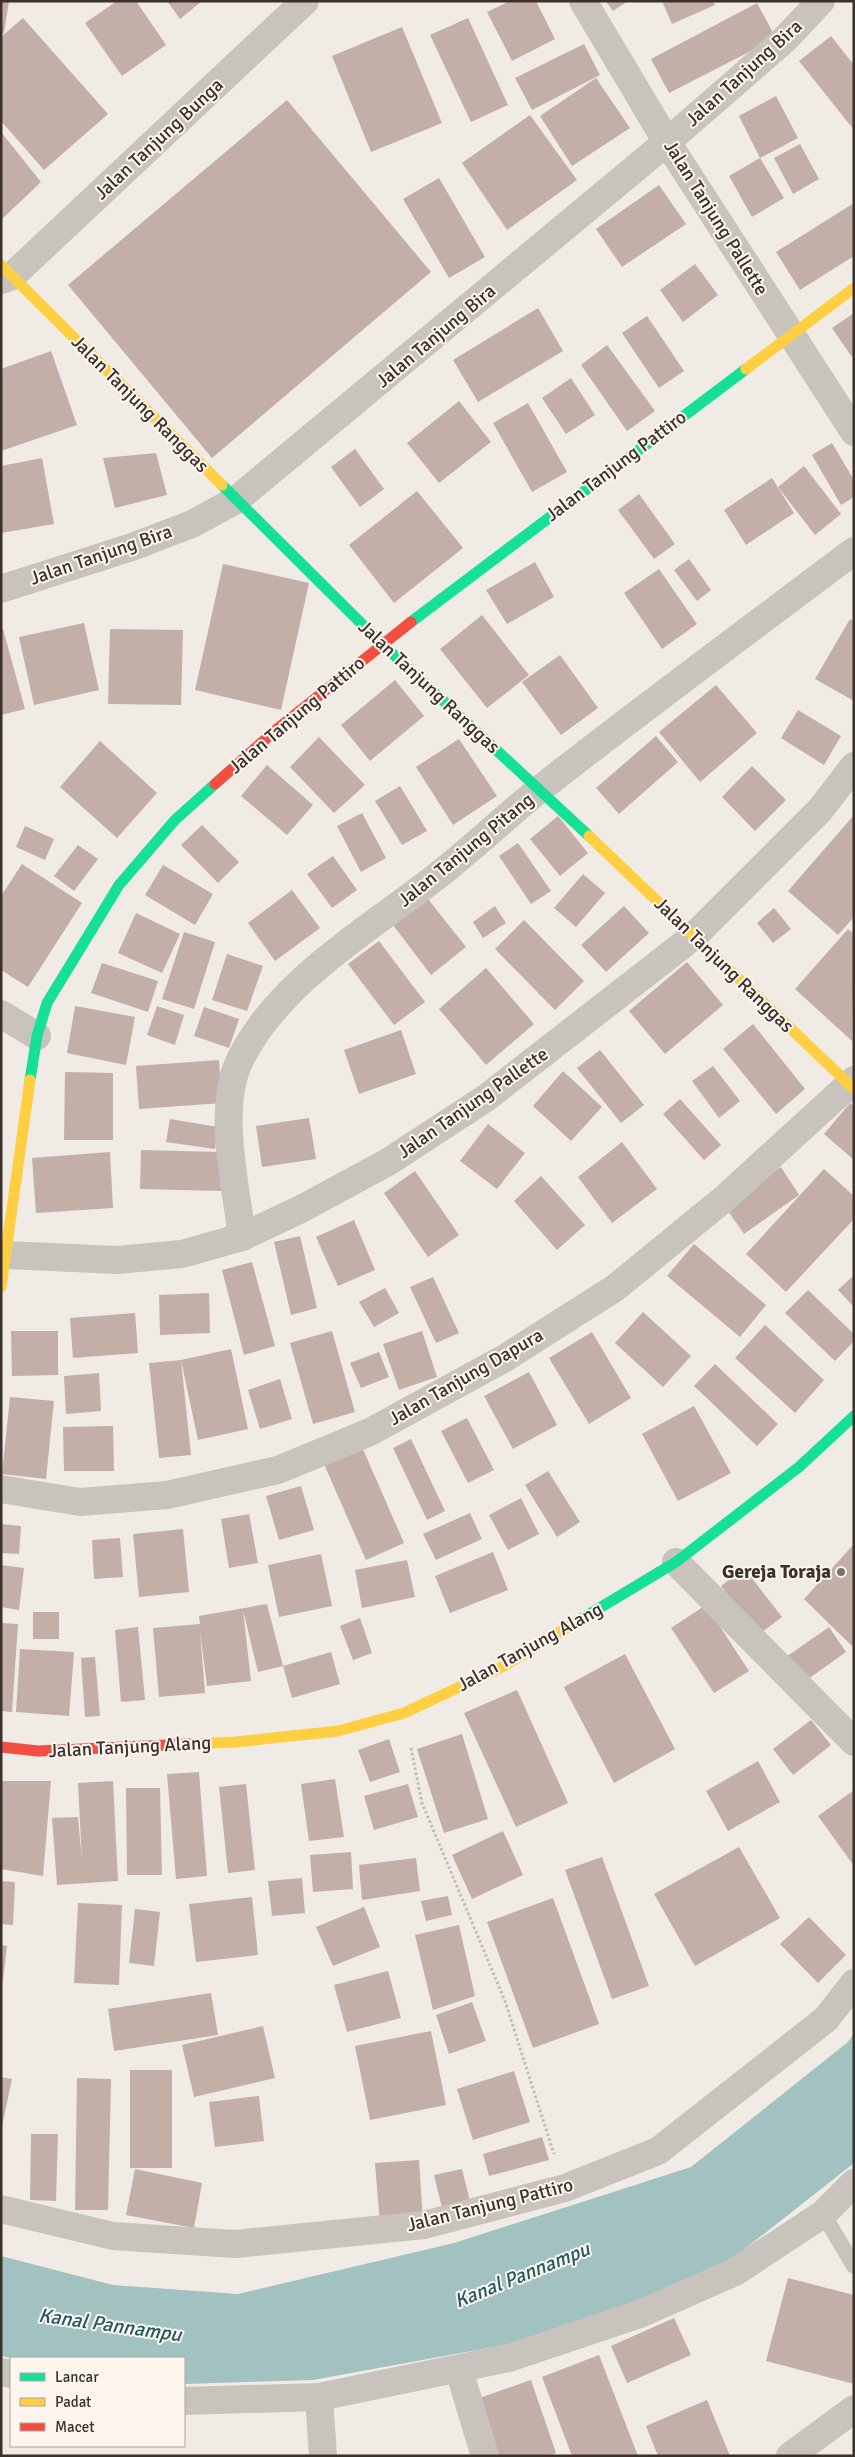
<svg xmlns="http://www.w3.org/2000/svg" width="855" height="2457" viewBox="0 0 855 2457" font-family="Signika,sans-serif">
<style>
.water{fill:#a1c2c1}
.building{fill:#c3afa7}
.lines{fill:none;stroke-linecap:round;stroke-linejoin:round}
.path{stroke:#c2bbb6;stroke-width:3;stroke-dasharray:2.5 2.5;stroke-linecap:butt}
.lane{stroke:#c9c3be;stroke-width:16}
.street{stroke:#c9c3be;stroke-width:28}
.fast{stroke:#16e098;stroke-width:11}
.slow{stroke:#ffcf43;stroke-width:11}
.jam{stroke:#f24e42;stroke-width:11}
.poi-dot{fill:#7a716c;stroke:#fbf5ee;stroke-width:2}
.labels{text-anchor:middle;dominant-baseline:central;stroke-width:4;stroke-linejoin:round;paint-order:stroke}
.street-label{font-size:19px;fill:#3b302b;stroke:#fbf5ee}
.poi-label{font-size:19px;font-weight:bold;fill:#3b302b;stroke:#fbf5ee;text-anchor:end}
.water-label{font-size:20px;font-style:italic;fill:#1f5a5e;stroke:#fbf5ee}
</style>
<rect width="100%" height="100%" fill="#f0ebe5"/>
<!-- water -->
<path class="water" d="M 854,2033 L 854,2163 L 699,2285 L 543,2338 L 313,2380 L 184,2384 L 184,2358 L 11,2358 L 1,2356 L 1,2256 L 113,2285 L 238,2294 L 454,2243 L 691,2167 L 848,2042 Z"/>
<!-- building -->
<g class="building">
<path d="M 1,1 L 9,1 L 4,33 L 1,33 Z"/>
<path d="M 117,1 L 136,1 L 166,45 L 122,76 L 85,23 Z"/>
<path d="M 167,1 L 202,1 L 180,19 Z"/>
<path d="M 510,1 L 536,1 L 555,39 L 512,61 L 487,12 Z"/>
<path d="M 606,1 L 628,1 L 613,11 Z"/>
<path d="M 662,1 L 713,1 L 715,5 L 672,24 Z"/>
<path d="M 757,3 L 776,38 L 669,93 L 651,59 Z"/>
<path d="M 23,18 L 108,114 L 44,170 L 1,121 L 1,37 Z"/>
<path d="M 468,18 L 508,105 L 471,122 L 430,35 Z"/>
<path d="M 402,27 L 442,123 L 371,152 L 332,56 Z"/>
<path d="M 831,36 L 854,65 L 854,130 L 799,61 Z"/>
<path d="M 584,44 L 600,75 L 532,110 L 515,78 Z"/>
<path d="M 596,78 L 630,128 L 572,166 L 540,116 Z"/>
<path d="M 776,96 L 798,138 L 760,158 L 739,116 Z"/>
<path d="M 287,100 L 431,272 L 212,458 L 68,285 Z"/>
<path d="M 530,115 L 577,180 L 507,230 L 462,163 Z"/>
<path d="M 1,132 L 41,182 L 1,220 Z"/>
<path d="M 800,144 L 819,179 L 793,194 L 774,158 Z"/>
<path d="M 760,158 L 784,198 L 752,217 L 729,176 Z"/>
<path d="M 439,178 L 485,257 L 449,278 L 403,199 Z"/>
<path d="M 659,185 L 686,224 L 622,267 L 596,229 Z"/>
<path d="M 854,203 L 854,256 L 800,290 L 776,252 Z"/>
<path d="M 695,264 L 718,295 L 683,322 L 660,290 Z"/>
<path d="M 538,308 L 563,351 L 478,402 L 453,360 Z"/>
<path d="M 854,313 L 854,356 L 852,357 L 832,328 Z"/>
<path d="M 647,316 L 684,371 L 659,388 L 622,333 Z"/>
<path d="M 607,345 L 655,411 L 627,431 L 581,365 Z"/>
<path d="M 51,351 L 77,425 L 1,451 L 1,369 Z"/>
<path d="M 571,378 L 595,415 L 566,434 L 542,398 Z"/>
<path d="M 459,401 L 491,442 L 439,483 L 407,443 Z"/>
<path d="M 528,403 L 567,472 L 532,492 L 493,423 Z"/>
<path d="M 832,443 L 854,480 L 854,497 L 841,505 L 812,455 Z"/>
<path d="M 355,449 L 384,489 L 360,507 L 331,467 Z"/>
<path d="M 156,453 L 167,495 L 115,508 L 103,458 Z"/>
<path d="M 42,458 L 54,524 L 1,533 L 1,466 Z"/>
<path d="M 804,466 L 841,514 L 815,535 L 778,487 Z"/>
<path d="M 772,478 L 794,513 L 746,545 L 724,510 Z"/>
<path d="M 417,491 L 463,548 L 394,603 L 349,545 Z"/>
<path d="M 639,494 L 675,544 L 654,559 L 618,510 Z"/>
<path d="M 689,559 L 711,590 L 697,601 L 674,570 Z"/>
<path d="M 535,562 L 554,597 L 507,624 L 486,590 Z"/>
<path d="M 223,564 L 309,583 L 281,710 L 195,690 Z"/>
<path d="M 659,569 L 697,624 L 662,649 L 624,593 Z"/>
<path d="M 482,615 L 529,675 L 487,708 L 440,649 Z"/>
<path d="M 850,619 L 854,621 L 854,701 L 815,679 Z"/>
<path d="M 84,623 L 99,690 L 34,705 L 19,637 Z"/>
<path d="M 3,629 L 25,709 L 1,715 L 1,630 Z"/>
<path d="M 110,629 L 183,630 L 181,705 L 108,704 Z"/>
<path d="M 560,655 L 598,708 L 561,735 L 522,682 Z"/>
<path d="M 395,680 L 424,716 L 370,761 L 341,725 Z"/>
<path d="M 716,685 L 757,733 L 700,782 L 659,732 Z"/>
<path d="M 798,710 L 841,736 L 824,765 L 781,738 Z"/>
<path d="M 656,736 L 678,762 L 619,814 L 596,788 Z"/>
<path d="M 319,737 L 365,785 L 334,813 L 290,767 Z"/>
<path d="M 459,739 L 497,796 L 453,825 L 416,767 Z"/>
<path d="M 100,741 L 157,793 L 117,838 L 60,787 Z"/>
<path d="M 267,765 L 313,805 L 287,835 L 241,796 Z"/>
<path d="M 752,766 L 786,800 L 755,831 L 722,797 Z"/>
<path d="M 400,786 L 427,831 L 402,845 L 375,801 Z"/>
<path d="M 362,813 L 386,858 L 361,872 L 337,826 Z"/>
<path d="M 854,815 L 854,917 L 838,935 L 788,891 Z"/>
<path d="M 558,816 L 588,853 L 560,876 L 530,839 Z"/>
<path d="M 202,825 L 239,862 L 218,883 L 181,845 Z"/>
<path d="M 25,826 L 54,839 L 45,860 L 16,847 Z"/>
<path d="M 518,843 L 551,891 L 531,904 L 499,856 Z"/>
<path d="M 78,845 L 98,859 L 74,891 L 54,876 Z"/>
<path d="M 333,856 L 357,890 L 332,908 L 307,874 Z"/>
<path d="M 22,864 L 82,903 L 28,987 L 1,970 L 1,896 Z"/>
<path d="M 163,865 L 213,894 L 195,925 L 145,895 Z"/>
<path d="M 583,874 L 605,893 L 576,927 L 554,908 Z"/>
<path d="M 292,890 L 320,928 L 275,961 L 248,923 Z"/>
<path d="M 424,894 L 466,947 L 431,975 L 390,921 Z"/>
<path d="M 495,906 L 506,923 L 483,938 L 473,922 Z"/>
<path d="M 624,906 L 649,933 L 606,972 L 581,945 Z"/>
<path d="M 774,908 L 791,929 L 773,943 L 757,923 Z"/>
<path d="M 136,913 L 180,934 L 162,973 L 118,953 Z"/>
<path d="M 524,920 L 584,981 L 555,1010 L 495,949 Z"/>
<path d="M 848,929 L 854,934 L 852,1041 L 795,989 Z"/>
<path d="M 184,932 L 215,942 L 194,1009 L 162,999 Z"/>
<path d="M 379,941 L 425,1002 L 394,1025 L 348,964 Z"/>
<path d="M 227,954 L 263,966 L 247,1011 L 212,1000 Z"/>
<path d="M 687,962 L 723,1005 L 665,1054 L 629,1011 Z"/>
<path d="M 102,963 L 158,981 L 148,1012 L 91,993 Z"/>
<path d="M 486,968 L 534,1024 L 486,1065 L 439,1009 Z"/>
<path d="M 75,1006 L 135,1017 L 126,1065 L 67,1053 Z"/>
<path d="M 157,1006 L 184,1015 L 175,1045 L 147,1035 Z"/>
<path d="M 204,1007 L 239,1019 L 229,1048 L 194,1036 Z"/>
<path d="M 753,1024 L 805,1089 L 776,1114 L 723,1049 Z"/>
<path d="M 401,1030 L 416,1074 L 359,1094 L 344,1050 Z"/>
<path d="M 600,1050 L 644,1105 L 621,1123 L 577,1068 Z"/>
<path d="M 219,1060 L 222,1103 L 139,1109 L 136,1066 Z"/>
<path d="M 713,1066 L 740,1101 L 719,1118 L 692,1081 Z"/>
<path d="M 563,1071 L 602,1107 L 571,1141 L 533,1106 Z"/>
<path d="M 65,1072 L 113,1073 L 113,1140 L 64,1140 Z"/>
<path d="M 680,1099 L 721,1145 L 704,1160 L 663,1114 Z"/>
<path d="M 850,1103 L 854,1106 L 854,1160 L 824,1134 Z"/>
<path d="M 309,1118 L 316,1159 L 262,1167 L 256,1126 Z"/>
<path d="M 170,1119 L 218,1127 L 215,1149 L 166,1142 Z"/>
<path d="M 488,1124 L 525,1153 L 497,1189 L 460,1161 Z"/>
<path d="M 622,1142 L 657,1189 L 612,1223 L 578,1177 Z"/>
<path d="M 141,1150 L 221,1152 L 221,1191 L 140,1189 Z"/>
<path d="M 110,1152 L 113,1208 L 36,1213 L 32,1158 Z"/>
<path d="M 781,1167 L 799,1195 L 744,1234 L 724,1205 Z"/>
<path d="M 824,1169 L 854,1196 L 854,1219 L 786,1292 L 746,1254 Z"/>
<path d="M 415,1171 L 459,1235 L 428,1257 L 384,1193 Z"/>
<path d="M 541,1176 L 585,1225 L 557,1250 L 514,1201 Z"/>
<path d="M 354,1220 L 375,1270 L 338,1286 L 316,1237 Z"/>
<path d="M 300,1236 L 317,1308 L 291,1315 L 274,1242 Z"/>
<path d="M 694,1244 L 766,1305 L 740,1337 L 667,1276 Z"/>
<path d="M 252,1262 L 275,1346 L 244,1355 L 222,1270 Z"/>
<path d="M 854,1275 L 854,1307 L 838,1290 Z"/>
<path d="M 433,1277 L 459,1333 L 436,1343 L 410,1287 Z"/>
<path d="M 385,1288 L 399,1313 L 374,1327 L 359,1302 Z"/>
<path d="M 808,1290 L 854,1334 L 854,1341 L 835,1361 L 785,1313 Z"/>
<path d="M 209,1293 L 210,1333 L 160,1335 L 159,1295 Z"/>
<path d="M 643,1312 L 691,1356 L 663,1387 L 615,1343 Z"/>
<path d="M 135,1313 L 138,1353 L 73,1358 L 70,1318 Z"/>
<path d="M 765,1325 L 824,1380 L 795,1413 L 735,1358 Z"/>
<path d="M 11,1331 L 58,1331 L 58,1375 L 12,1376 Z"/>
<path d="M 332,1331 L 355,1412 L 313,1424 L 290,1343 Z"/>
<path d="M 422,1331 L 437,1377 L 399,1390 L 383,1344 Z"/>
<path d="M 592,1332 L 631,1398 L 589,1424 L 549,1358 Z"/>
<path d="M 231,1349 L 248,1429 L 198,1440 L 181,1360 L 191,1455 L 159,1458 L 149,1363 L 181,1360 Z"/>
<path d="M 379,1352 L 389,1377 L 361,1388 L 350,1363 Z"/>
<path d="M 715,1364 L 778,1424 L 757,1446 L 694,1386 Z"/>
<path d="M 529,1372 L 557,1425 L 513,1449 L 484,1396 Z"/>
<path d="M 99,1373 L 101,1411 L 66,1414 L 64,1376 Z"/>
<path d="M 280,1379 L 292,1419 L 260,1429 L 248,1390 Z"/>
<path d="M 10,1397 L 54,1401 L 46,1479 L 2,1474 Z"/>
<path d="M 694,1406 L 731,1473 L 678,1501 L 642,1434 Z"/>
<path d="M 467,1418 L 494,1470 L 468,1483 L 441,1431 Z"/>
<path d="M 113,1426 L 114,1471 L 64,1471 L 63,1427 Z"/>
<path d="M 411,1439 L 445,1511 L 427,1520 L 393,1448 Z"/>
<path d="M 362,1447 L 404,1543 L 366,1560 L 324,1464 Z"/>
<path d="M 548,1471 L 580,1522 L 557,1537 L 525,1485 Z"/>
<path d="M 301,1486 L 314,1530 L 279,1540 L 266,1496 Z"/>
<path d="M 521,1498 L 539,1534 L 508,1550 L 489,1515 Z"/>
<path d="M 470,1513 L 482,1539 L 436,1560 L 423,1534 Z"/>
<path d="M 249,1514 L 258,1563 L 229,1568 L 221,1519 Z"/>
<path d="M 1,1524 L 21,1526 L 19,1554 L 1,1553 Z"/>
<path d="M 183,1529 L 189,1592 L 139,1597 L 133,1534 Z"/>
<path d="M 120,1538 L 123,1577 L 94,1579 L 92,1540 Z"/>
<path d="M 854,1544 L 854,1648 L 804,1599 Z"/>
<path d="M 493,1552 L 508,1590 L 450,1613 L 435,1576 Z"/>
<path d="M 321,1554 L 332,1606 L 279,1617 L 268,1565 Z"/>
<path d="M 407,1560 L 415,1597 L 362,1608 L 355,1570 Z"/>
<path d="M 1,1565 L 24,1568 L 19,1610 L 1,1607 Z"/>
<path d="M 744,1568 L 782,1617 L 758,1635 L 721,1586 Z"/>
<path d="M 267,1604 L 283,1666 L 258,1672 L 243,1610 L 251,1681 L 207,1686 L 200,1631 L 205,1693 L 159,1697 L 153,1628 L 200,1624 L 199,1616 Z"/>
<path d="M 706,1605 L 749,1671 L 714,1693 L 671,1628 Z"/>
<rect x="33" y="1612" width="26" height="27"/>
<path d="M 360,1618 L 372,1653 L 353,1660 L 340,1626 Z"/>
<path d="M 1,1623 L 18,1624 L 12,1712 L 1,1711 Z"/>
<path d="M 138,1627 L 145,1700 L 121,1702 L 115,1630 Z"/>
<path d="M 829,1627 L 846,1652 L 804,1682 L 786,1657 Z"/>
<path d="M 20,1649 L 74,1652 L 69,1716 L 16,1712 Z"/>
<path d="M 331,1652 L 340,1684 L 292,1698 L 283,1666 Z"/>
<path d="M 625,1654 L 675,1749 L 614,1783 L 564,1687 Z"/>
<path d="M 95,1657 L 100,1716 L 85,1717 L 81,1658 Z"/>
<path d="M 517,1690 L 568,1803 L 516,1827 L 464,1713 Z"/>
<path d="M 811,1720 L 831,1745 L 793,1775 L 773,1749 Z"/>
<path d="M 462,1734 L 488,1819 L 444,1833 L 417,1749 Z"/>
<path d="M 389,1739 L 400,1772 L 370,1782 L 358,1750 Z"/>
<path d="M 758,1761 L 780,1802 L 728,1831 L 706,1791 Z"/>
<path d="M 199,1772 L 207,1876 L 176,1879 L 167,1774 Z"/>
<path d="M 335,1779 L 344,1837 L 309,1841 L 301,1784 Z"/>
<path d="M 1,1781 L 51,1781 L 43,1876 L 1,1869 Z"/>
<path d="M 113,1781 L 118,1881 L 57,1885 L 52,1818 L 78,1817 L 82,1861 L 78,1783 Z"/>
<path d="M 246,1784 L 255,1870 L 228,1873 L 219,1787 Z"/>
<path d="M 408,1784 L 418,1817 L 374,1830 L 364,1796 Z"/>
<path d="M 126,1788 L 160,1788 L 162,1875 L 127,1875 Z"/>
<path d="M 854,1790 L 854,1866 L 818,1816 Z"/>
<path d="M 503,1831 L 523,1875 L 472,1899 L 452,1855 Z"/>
<path d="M 739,1847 L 780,1918 L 695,1966 L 654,1894 Z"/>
<path d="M 351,1852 L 353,1889 L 313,1892 L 310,1855 Z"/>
<path d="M 602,1857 L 649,1986 L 612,1999 L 565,1870 Z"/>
<path d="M 416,1858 L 420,1891 L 362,1900 L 359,1865 Z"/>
<path d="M 302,1878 L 305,1913 L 272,1916 L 268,1881 Z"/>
<path d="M 1,1881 L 15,1882 L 13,1925 L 1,1924 Z"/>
<path d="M 448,1896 L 452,1915 L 426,1921 L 421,1901 Z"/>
<path d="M 252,1897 L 258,1955 L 196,1962 L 189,1904 Z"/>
<path d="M 553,1898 L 599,2024 L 533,2048 L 487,1922 Z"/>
<path d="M 78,1903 L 122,1905 L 119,1985 L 74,1983 Z"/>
<path d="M 364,1907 L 380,1947 L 333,1966 L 316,1927 Z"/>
<path d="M 135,1909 L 160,1912 L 154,1966 L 129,1963 Z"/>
<path d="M 809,1917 L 846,1955 L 818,1983 L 780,1944 Z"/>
<path d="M 459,1925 L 475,1996 L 433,2010 L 415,1935 Z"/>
<path d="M 1,1945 L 7,1946 L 3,1981 L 1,1981 Z"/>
<path d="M 388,1971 L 401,2018 L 347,2032 L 334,1985 Z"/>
<path d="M 211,1993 L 218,2035 L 114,2051 L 108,2009 Z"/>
<path d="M 472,2002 L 486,2041 L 449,2054 L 436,2015 Z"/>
<path d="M 263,2026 L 275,2078 L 194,2097 L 182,2045 Z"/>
<path d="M 431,2031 L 446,2105 L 370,2120 L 355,2046 Z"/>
<rect x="130" y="2070" width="42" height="98"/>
<path d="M 514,2071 L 530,2122 L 473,2140 L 457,2089 Z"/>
<path d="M 1,2077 L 12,2079 L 2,2126 L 1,2126 Z"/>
<path d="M 77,2078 L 111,2079 L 108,2210 L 75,2210 Z"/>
<path d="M 259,2096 L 264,2141 L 215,2147 L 209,2102 Z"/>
<path d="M 31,2134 L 58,2134 L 56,2201 L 30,2200 Z"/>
<path d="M 542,2137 L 549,2160 L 489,2176 L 483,2154 Z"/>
<path d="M 419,2160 L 423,2221 L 380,2224 L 375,2163 Z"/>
<path d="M 135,2169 L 202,2183 L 194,2228 L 126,2215 Z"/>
<path d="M 462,2169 L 471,2205 L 443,2212 L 434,2175 Z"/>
<path d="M 788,2278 L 854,2295 L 854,2384 L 766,2361 Z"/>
<path d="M 674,2318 L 691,2355 L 627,2383 L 611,2346 Z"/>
<path d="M 599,2355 L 638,2456 L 572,2456 L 542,2377 Z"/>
<path d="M 531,2380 L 556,2453 L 548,2456 L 493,2456 L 474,2400 Z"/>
<path d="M 707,2400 L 730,2456 L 658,2456 L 646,2426 Z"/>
</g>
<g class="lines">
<!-- path -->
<path class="path" d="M 411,1748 L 422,1803 L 505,2001 L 554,2154"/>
<!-- lane -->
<path class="lane" d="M 823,2214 L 854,2266"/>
<!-- street -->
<g class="street">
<path d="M 583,1 L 667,142 L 854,432"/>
<path d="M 1,280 L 12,276 L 305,1"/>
<path d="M 1,589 L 132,547 L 192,524 L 236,500 L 667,142 L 783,41 L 821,1"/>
<path d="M 1,1014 L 37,1036"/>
<path d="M 242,1237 C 236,1186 217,1110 239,1062 C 279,978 377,925 446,869 C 478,843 508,815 540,789 C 643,708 749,630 854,551"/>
<path d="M 1,1253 L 6,1255 L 117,1260 L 182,1254 L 242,1237 L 303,1208 L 388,1162 L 486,1098 L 694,936 L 820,810 L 854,766"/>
<path d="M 1,1489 L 80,1502 L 167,1495 L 278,1470 L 370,1432 L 505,1358 L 615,1288 L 725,1198 L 854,1080"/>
<path d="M 676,1562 L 854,1742"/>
<path d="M 1,2209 L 113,2236 L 235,2244 L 424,2225 L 565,2188 L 658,2151 L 826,2019 L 854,1983"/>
<path d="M 459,2370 L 485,2456"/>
<path d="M 1,2372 L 11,2374"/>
<path d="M 319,2397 L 323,2456"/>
<path d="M 184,2401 L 319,2397 L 509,2358 L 640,2314 L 735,2272 L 823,2214 L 854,2183"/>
<path d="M 790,2456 L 854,2409"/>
</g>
<!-- fast -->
<g class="fast">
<path d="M 222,485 L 382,644 L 589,836"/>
<path d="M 411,622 L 746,369"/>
<path d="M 30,1080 L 37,1036 L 47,1003 L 119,885 L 175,820 L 215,784"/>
<path d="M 568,1627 L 676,1562 L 799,1467 L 854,1416"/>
</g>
<!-- slow -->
<g class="slow">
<path d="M 1,265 L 222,485"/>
<path d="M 746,369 L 854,288"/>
<path d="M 589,836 L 854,1089"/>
<path d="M 1,1287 L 30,1080"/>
<path d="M 189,1744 L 236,1742 L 338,1731 L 404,1713 L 504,1666 L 568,1627"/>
</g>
<!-- jam -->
<g class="jam">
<path d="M 215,784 L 277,729 L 411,622"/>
<path d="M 1,1747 L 38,1751 L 189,1744"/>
</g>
</g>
<!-- markers -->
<circle class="poi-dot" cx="841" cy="1572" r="5"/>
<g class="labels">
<!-- street labels -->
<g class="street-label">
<text transform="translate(744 73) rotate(-42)">Jalan Tanjung Bira</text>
<text transform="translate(159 139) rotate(-43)">Jalan Tanjung Bunga</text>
<text transform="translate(716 218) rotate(58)">Jalan Tanjung Pallette</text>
<text transform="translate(436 336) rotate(-40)">Jalan Tanjung Bira</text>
<text transform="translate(140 404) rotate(45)">Jalan Tanjung Ranggas</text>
<text transform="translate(616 466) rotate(-37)">Jalan Tanjung Pattiro</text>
<text transform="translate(101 555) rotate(-19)">Jalan Tanjung Bira</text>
<text transform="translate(429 687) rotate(43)">Jalan Tanjung Ranggas</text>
<text transform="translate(297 715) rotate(-40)">Jalan Tanjung Pattiro</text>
<text transform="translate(466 850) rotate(-39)">Jalan Tanjung Pitang</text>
<text transform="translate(724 965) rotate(44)">Jalan Tanjung Ranggas</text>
<text transform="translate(473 1103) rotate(-35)">Jalan Tanjung Pallette</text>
<text transform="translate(466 1377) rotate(-30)">Jalan Tanjung Dapura</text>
<text transform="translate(530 1647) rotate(-29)">Jalan Tanjung Alang</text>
<text transform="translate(130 1747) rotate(-3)">Jalan Tanjung Alang</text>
<text transform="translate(490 2205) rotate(-14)">Jalan Tanjung Pattiro</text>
</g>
<!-- poi labels -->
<g class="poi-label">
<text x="831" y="1572">Gereja Toraja</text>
</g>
<!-- water labels -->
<g class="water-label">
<text transform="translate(522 2275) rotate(-22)">Kanal Pannampu</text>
<text transform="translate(110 2325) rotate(8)">Kanal Pannampu</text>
</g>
</g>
<!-- border -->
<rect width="855" height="2457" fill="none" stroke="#3b302b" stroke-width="5"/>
<!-- legend -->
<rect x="10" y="2357" width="175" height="90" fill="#fbf5ee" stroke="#aea6a0"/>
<rect x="20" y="2373" width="25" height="8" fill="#16e098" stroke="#aea6a0"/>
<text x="55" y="2382" font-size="15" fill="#3b302b">Lancar</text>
<rect x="20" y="2398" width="25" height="8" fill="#ffcf43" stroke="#aea6a0"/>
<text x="55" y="2407" font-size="15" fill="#3b302b">Padat</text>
<rect x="20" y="2423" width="25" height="8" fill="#f24e42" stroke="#aea6a0"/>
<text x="55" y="2432" font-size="15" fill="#3b302b">Macet</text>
</svg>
